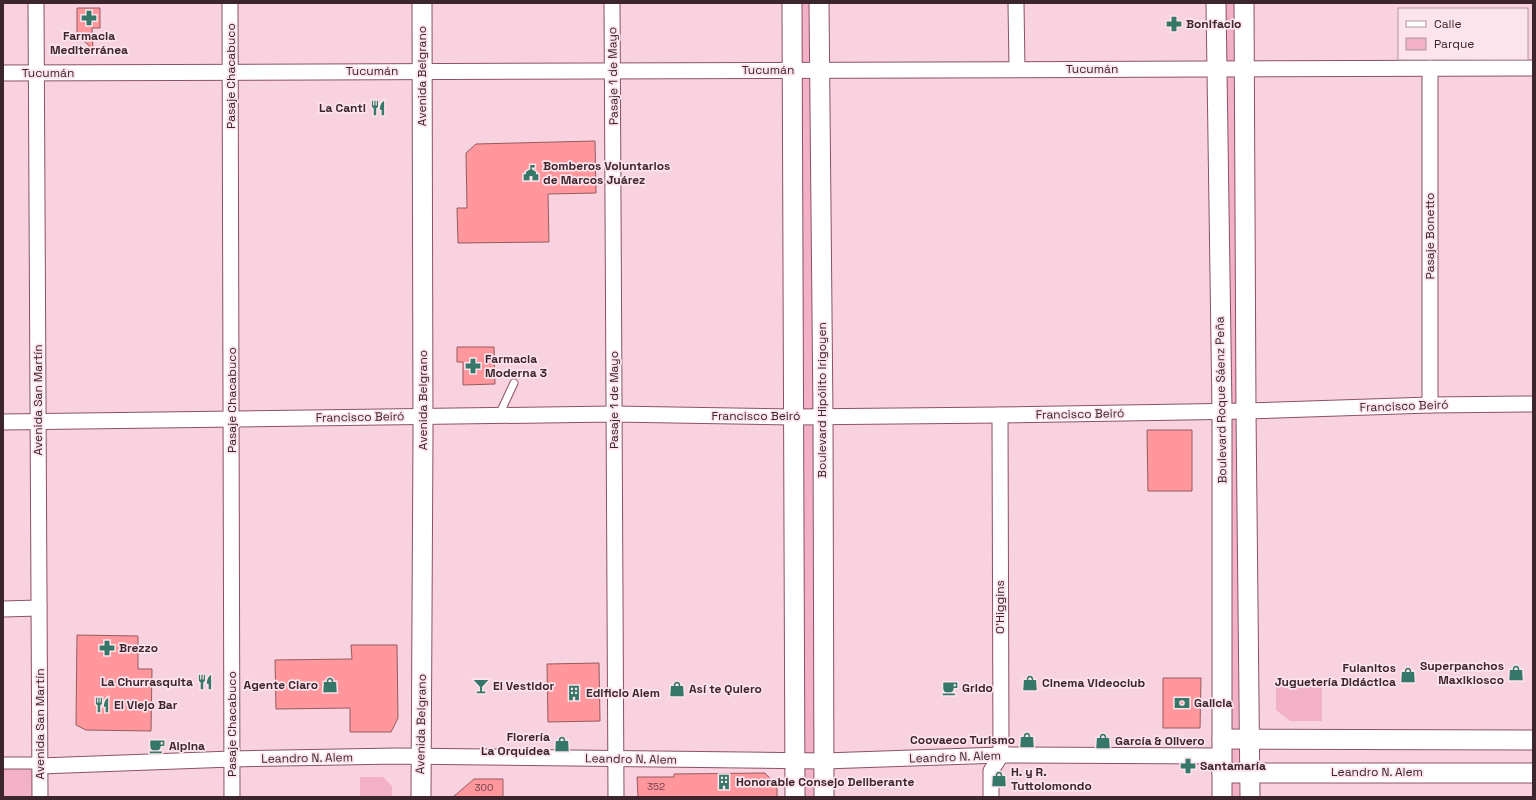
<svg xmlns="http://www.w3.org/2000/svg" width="1536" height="800" viewBox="0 0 1536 800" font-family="'Space Grotesk',sans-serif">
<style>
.green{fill:#f3b1c8}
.building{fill:#ff979d;stroke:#955a5e}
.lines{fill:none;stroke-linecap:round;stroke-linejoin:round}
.service-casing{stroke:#8a5267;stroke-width:9}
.pedestrian-casing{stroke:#8a5267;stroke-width:13}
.minor-casing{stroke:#8a5267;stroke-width:17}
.tertiary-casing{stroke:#8a5267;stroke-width:21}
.service{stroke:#fff;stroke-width:7}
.pedestrian{stroke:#fff;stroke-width:11}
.minor{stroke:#fff;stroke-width:15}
.tertiary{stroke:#fff;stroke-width:19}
.labels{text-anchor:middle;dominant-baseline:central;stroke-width:3.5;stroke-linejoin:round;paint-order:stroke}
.number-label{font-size:10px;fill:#6e4249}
.poi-label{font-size:12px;font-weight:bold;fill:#3d252d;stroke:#fde3eb;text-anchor:start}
.street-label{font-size:12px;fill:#3d252d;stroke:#fde3eb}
</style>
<rect width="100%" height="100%" fill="#f9d2df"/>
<!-- green -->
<g class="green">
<path d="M 792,3 L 819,3 L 824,797 L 795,797 Z"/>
<path d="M 1225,3 L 1235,3 L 1239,797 L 1229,797 Z"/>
<path d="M 1276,684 L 1322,684 L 1322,721 L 1290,721 L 1276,710 Z"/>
<path d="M 3,763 L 34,764 L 43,797 L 3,797 Z"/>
<path d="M 360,777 L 383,777 L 392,786 L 392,797 L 360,797 Z"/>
</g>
<!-- building -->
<g class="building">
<path d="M 77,8 L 100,8 L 100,28 L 92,28 L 93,49 L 77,35 Z"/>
<path d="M 595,141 L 596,193 L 548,194 L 549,242 L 458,243 L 457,208 L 467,208 L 466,153 L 476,144 Z"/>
<path d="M 457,347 L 494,347 L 495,384 L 463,385 L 463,362 L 457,362 Z"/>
<path d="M 1147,430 L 1192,430 L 1192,491 L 1148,491 Z"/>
<path d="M 77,635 L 138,636 L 138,669 L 152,669 L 151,731 L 86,730 L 76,725 Z"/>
<path d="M 351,645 L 397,645 L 398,718 L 391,732 L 350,732 L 350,708 L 276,709 L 275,660 L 352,659 Z"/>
<path d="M 599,663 L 600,721 L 548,722 L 547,664 Z"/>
<path d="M 1163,678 L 1201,678 L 1200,728 L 1163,728 Z"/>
<path d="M 765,773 L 777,786 L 777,797 L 638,797 L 637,777 L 674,777 L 674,774 Z"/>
<path d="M 474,779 L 503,779 L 503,797 L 453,797 Z"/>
</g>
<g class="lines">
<defs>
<path id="service" d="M 499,415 L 514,383"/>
<path id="pedestrian" d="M 3,763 L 34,763 L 40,766"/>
<g id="minor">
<path d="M 36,3 L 40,797"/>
<path d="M 230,3 L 232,797"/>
<path d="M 612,3 L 616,797"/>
<path d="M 1016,3 L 1017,69"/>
<path d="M 3,73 L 1533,68"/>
<path d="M 1430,405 L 1430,68"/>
<path d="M 3,422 L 614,414 L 794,417 L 1000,415 L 1246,411 L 1430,405 L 1533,404"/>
<path d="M 3,609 L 39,608"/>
<path d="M 40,766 L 232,759 L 397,756 L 824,761 L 1001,755 L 1221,756"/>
<path d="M 991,797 L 991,771 L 1001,755 L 1000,415"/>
</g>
<g id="tertiary">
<path d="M 792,3 L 795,797"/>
<path d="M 819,3 L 823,416 L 824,797"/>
<path d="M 1216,3 L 1222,411 L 1222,797"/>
<path d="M 1244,3 L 1246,411 L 1250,797"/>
<path d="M 1222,739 L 1533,740"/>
<path d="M 1222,773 L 1533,773"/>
<path d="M 421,797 L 423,434 L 422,3"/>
</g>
</defs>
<!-- service casing -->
<use href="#service" class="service-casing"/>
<!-- pedestrian casing -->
<use href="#pedestrian" class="pedestrian-casing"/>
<!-- minor casing -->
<use href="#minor" class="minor-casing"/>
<!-- tertiary casing -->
<use href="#tertiary" class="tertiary-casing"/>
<!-- service -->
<use href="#service" class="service"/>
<!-- pedestrian -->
<use href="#pedestrian" class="pedestrian"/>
<!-- minor -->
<use href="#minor" class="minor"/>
<!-- tertiary -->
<use href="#tertiary" class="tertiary"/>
</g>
<!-- icons -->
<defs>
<symbol id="pharmacy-bare" viewBox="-9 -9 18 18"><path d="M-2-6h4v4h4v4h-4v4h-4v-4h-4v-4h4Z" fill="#357768" stroke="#fde3eb" stroke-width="2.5" paint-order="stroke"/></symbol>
<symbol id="restaurant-bare" viewBox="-9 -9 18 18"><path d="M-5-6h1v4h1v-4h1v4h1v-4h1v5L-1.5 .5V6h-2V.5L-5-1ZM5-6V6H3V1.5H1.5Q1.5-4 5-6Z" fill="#357768" stroke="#fde3eb" stroke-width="2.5" paint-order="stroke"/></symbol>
<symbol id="civic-bare" viewBox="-9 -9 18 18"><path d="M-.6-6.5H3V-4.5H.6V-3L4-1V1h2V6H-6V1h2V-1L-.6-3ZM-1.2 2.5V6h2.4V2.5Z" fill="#357768" stroke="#fde3eb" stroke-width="2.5" paint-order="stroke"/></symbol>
<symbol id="shop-bare" viewBox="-9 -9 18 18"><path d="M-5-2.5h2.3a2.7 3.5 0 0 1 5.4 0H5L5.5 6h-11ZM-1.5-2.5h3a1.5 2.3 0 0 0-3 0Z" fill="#357768" stroke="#fde3eb" stroke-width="2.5" paint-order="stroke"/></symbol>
<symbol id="bar-bare" viewBox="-9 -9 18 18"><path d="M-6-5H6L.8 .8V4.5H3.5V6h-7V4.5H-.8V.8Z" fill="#357768" stroke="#fde3eb" stroke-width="2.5" paint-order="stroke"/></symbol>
<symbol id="cafe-bare" viewBox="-9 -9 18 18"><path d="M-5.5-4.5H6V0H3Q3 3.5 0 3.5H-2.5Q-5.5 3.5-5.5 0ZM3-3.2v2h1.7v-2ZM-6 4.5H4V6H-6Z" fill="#357768" stroke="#fde3eb" stroke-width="2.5" paint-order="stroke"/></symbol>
<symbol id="building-bare" viewBox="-9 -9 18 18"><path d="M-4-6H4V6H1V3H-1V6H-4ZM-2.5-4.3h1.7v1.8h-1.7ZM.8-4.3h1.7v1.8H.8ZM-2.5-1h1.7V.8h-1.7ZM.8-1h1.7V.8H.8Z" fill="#357768" stroke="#fde3eb" stroke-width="2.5" paint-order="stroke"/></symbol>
<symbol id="bank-bare" viewBox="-9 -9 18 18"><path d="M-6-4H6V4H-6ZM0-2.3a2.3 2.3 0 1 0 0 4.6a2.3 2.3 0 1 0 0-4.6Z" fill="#357768" stroke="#fde3eb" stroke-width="2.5" paint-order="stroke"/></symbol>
</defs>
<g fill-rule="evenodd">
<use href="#pharmacy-bare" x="78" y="7" width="22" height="22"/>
<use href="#pharmacy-bare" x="1163" y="13" width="22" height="22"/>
<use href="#restaurant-bare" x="367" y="97" width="22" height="22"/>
<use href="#civic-bare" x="520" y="162" width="22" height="22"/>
<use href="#pharmacy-bare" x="462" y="355" width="22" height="22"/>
<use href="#pharmacy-bare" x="96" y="637" width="22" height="22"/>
<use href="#shop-bare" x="1505" y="662" width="22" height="22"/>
<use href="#shop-bare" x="1397" y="664" width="22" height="22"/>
<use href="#restaurant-bare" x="194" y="671" width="22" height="22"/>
<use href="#shop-bare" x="1019" y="672" width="22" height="22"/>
<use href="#shop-bare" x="319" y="674" width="22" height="22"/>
<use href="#bar-bare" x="470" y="675" width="22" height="22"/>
<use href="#cafe-bare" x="939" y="677" width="22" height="22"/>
<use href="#shop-bare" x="666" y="678" width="22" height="22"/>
<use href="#building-bare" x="563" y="682" width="22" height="22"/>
<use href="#bank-bare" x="1171" y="692" width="22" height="22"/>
<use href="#restaurant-bare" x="91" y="694" width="22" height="22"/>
<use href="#shop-bare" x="1016" y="729" width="22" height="22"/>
<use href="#shop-bare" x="1092" y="730" width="22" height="22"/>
<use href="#shop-bare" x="551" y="733" width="22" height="22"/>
<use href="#cafe-bare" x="146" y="735" width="22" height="22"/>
<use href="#pharmacy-bare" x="1177" y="755" width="22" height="22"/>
<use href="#shop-bare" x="988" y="768" width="22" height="22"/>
<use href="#building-bare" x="713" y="771" width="22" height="22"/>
</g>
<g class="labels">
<!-- number labels -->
<g class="number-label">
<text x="656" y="786">352</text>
<text x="484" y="787">300</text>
</g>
<!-- poi labels -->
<g class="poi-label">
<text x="1186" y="24">Bonifacio</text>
<text x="89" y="36" text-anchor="middle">Farmacia<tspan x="89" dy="14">Mediterránea</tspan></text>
<text x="366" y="108" text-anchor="end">La Canti</text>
<text x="543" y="166">Bomberos Voluntarios<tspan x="543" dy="14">de Marcos Juárez</tspan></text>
<text x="485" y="359">Farmacia<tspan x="485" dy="14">Moderna 3</tspan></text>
<text x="119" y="648">Brezzo</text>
<text x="1504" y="666" text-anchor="end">Superpanchos<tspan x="1504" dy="14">Maxikiosco</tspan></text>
<text x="1396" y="668" text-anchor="end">Fulanitos<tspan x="1396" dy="14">Juguetería Didáctica</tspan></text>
<text x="193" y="682" text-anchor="end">La Churrasquita</text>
<text x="1042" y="683">Cinema Videoclub</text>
<text x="318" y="685" text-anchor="end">Agente Claro</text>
<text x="493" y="686">El Vestidor</text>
<text x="962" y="688">Grido</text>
<text x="689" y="689">Así te Quiero</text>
<text x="586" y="693">Edificio Alem</text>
<text x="1194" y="703">Galicia</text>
<text x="114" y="705">El Viejo Bar</text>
<text x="550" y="737" text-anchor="end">Florería<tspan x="550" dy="14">La Orquídea</tspan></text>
<text x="1015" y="740" text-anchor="end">Coovaeco Turismo</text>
<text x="1115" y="741">García &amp; Olivero</text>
<text x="169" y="746">Alpina</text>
<text x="1200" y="766">Santamaría</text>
<text x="1011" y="772">H. y R.<tspan x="1011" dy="14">Tuttolomondo</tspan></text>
<text x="736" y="782">Honorable Consejo Deliberante</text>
</g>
<!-- street labels -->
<g class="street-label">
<text x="1092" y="69">Tucumán</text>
<text x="768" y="70">Tucumán</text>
<text x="372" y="71">Tucumán</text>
<text x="48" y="73">Tucumán</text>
<text transform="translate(231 76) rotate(-90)">Pasaje Chacabuco</text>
<text transform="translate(422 76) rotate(-90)">Avenida Belgrano</text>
<text transform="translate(613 76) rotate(-91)">Pasaje 1 de Mayo</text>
<text transform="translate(1430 236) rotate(-90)">Pasaje Bonetto</text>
<text transform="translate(38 400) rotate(-90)">Avenida San Martín</text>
<text transform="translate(232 400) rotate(-90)">Pasaje Chacabuco</text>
<text transform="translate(423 400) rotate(-90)">Avenida Belgrano</text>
<text transform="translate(614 400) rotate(-90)">Pasaje 1 de Mayo</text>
<text transform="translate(822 400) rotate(-90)">Boulevard Hipólito Irigoyen</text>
<text transform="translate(1221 400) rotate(-91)">Boulevard Roque Sáenz Peña</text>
<text transform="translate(1404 406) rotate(-2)">Francisco Beiró</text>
<text transform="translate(1080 414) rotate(-1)">Francisco Beiró</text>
<text x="756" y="416">Francisco Beiró</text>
<text transform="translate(360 417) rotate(-1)">Francisco Beiró</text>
<text transform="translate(1000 607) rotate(-90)">O'Higgins</text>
<text transform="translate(40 724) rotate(-90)">Avenida San Martín</text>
<text transform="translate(232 724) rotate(-90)">Pasaje Chacabuco</text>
<text transform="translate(421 724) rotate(-89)">Avenida Belgrano</text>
<text transform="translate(955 757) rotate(-2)">Leandro N. Alem</text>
<text transform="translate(307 758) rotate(-1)">Leandro N. Alem</text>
<text transform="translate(631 759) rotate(1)">Leandro N. Alem</text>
<text x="1377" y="772">Leandro N. Alem</text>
</g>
</g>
<!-- border -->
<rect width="1536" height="800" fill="none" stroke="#3d252d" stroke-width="8"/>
<!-- legend -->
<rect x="1398" y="8" width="130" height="52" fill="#fde3eb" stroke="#b0979f"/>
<rect x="1406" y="21" width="20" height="6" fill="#ffffff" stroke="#b0979f"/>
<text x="1434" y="28" font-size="12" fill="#3d252d">Calle</text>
<rect x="1406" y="38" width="20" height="12" fill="#f3b1c8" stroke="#b0979f"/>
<text x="1434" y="48" font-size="12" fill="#3d252d">Parque</text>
</svg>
